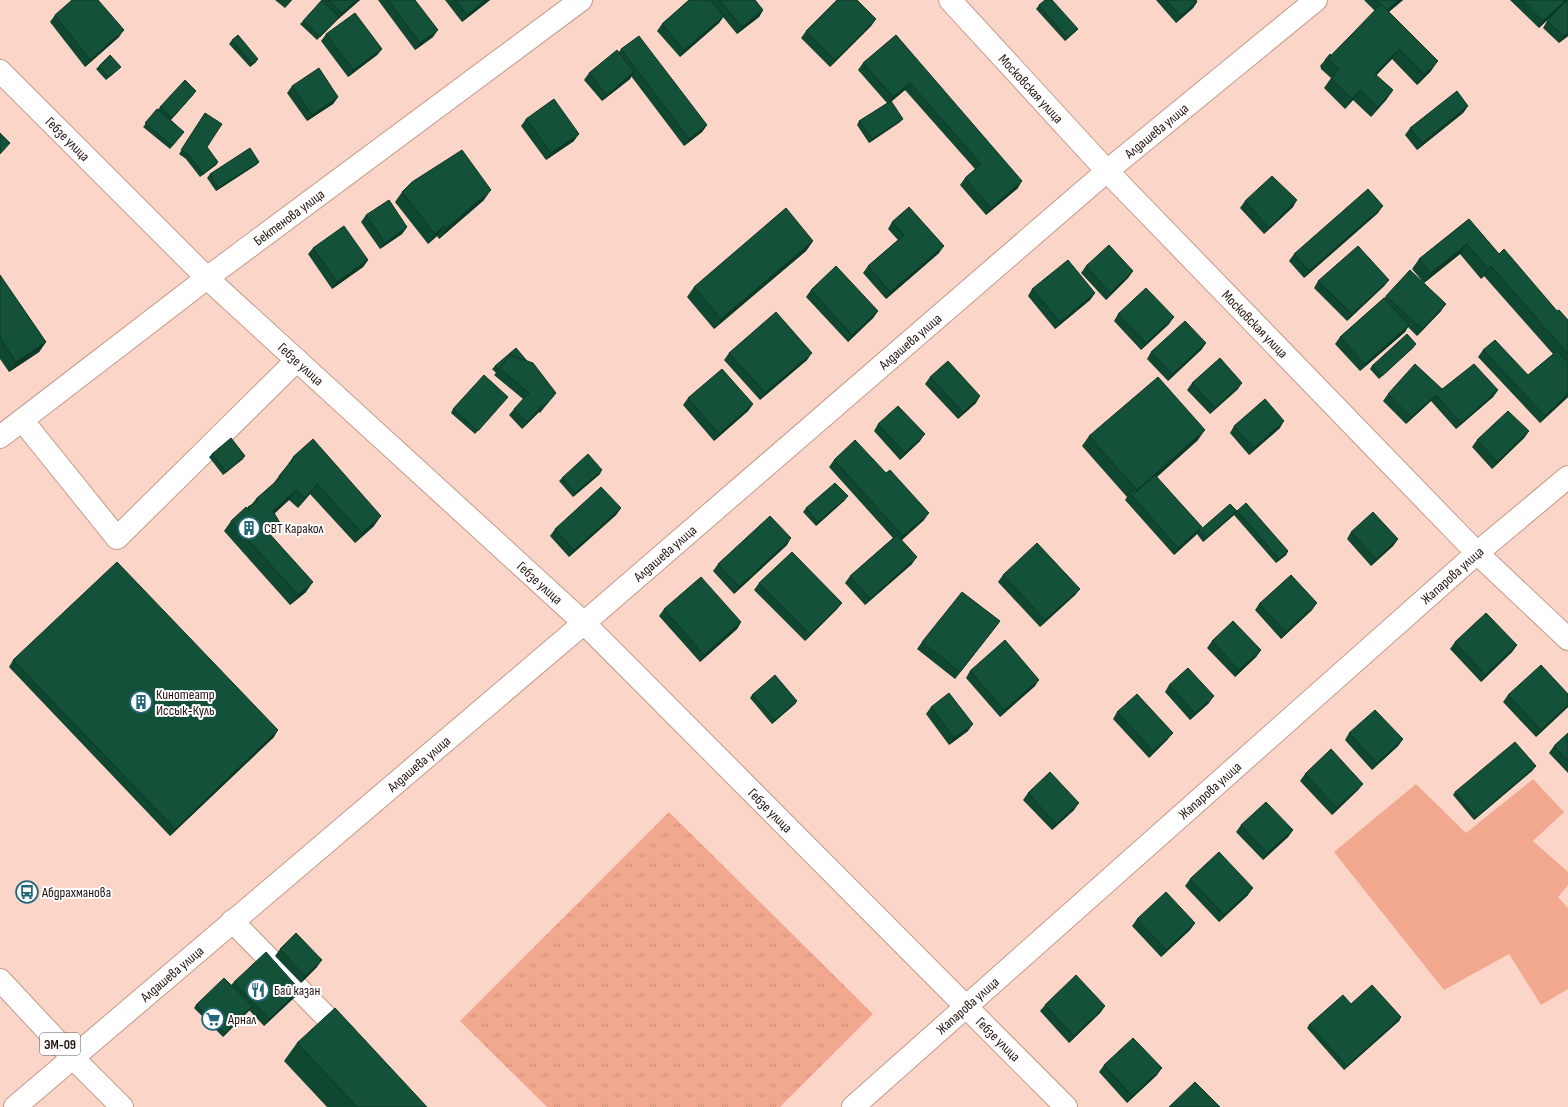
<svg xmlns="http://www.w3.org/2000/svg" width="1568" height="1107" font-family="'Sofia Sans Condensed',sans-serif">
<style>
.grass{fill:url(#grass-tufts)}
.garden{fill:#f1a88e}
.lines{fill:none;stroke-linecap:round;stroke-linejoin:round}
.minor-casing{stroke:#c59989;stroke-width:24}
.major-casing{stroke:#c59989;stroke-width:24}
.highway-casing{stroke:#c59989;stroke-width:24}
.minor{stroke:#fff;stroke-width:22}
.major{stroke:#fff;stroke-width:22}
.highway{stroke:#fff;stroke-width:22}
.wall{fill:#104730}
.shaded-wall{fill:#0d3927}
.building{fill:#135238;stroke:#0d3927}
.labels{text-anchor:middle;stroke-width:4;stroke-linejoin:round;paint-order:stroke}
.shield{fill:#fff;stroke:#655a56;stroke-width:1}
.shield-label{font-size:13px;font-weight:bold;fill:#23130e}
.street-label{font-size:14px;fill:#23130e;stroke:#fff}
.poi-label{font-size:14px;fill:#23130e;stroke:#fff;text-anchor:start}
</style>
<defs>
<pattern id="grass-tufts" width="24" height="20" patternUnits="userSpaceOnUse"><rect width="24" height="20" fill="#f1a88e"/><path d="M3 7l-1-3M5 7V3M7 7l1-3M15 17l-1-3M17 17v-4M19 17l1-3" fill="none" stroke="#ce9079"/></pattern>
</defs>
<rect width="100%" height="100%" fill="#fbd6c8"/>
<path class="grass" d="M669,812l204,202 -93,93h-233l-87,-86z"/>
<path class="garden" d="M1533,779l31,33 -31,29 35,31v13l-10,12 10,11v81l-27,16 -32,-51 -65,36 -110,-138 82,-68 50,49z"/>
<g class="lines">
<g class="minor-casing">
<g id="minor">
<path id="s1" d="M950,0l157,171 370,382 91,86"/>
<path d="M22,420l95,118 180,-178"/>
<path id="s2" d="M0,437l207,-159 374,-278"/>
<path d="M232,921l114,116"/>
<path id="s3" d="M15,1107l569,-484 523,-452 209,-171"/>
<path id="s4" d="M853,1107l624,-554 91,-76"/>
</g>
</g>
<g class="major-casing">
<g id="major">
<path id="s5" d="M0,71l207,207 377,345 482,484"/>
</g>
</g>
<g class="highway-casing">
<path id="highway" d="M0,980l72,77 50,50"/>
</g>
<use href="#minor" class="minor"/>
<use href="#major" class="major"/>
<use href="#highway" class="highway"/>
</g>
<path class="wall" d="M275,0h17l-7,8z
M323,0h37l-23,20 -20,20 -17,-16 3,-3z
M378,0h37l18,37 -18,13z
M445,0h45l-28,22z
M689,0h66l8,10 -4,7 -22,17 -14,-17 -4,6 -39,34 -23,-26 5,-7z
M1156,0h40l1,2 -4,6 -17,15z
M1364,0h39l-14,12 42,59 -14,14 -25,-26 -16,16 17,15 -7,10 -15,17 -18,-17 -8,9 -21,-21 7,-10 -10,-9v-1l-1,-2 5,-6 6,-5 44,-44z
M1510,0h58v36l-9,7 -16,-15 4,-7 13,-13 -21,20z
M1039,5l39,24 -3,3 -10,9 -29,-32z
M55,15l64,22 -34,30 -35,-45z
M876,19l-5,7 -41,41 -29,-29 5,-7z
M326,34l56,15 -5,6 -29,22 -27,-36z
M896,35l122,153 -32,27 -26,-30 5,-7 10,-9 -70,-79 -14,12 9,20 -31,21 -12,-18 2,-4 28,-18 -29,-33 5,-7z
M232,40l24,22 -6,5 -21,-23z
M621,49l86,76 -5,7 -18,14 -53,-70 -1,3 -28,22 -18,-21 5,-7 30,-21z
M99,66l19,4 -12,10 -10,-11z
M292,86l46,11 -5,7 -26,17 -20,-28z
M194,94l-23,26 13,12 -14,17 -27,-22 17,-20z
M1468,106l-5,7 -46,37 -12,-15 5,-7z
M205,113l2,34 11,15 -2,3 -16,12 -14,-18 -7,-5z
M526,119l48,22 -28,19 -25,-34z
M259,162l-3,3 -40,26 -9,-13 3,-4z
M402,192l82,8 -45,39 -2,-3 -9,8 -33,-42z
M1245,201l48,6 -29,27 -24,-26z
M1378,213l-74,65 -15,-17 5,-7z
M366,215l41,12 -5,7 -22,15 -19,-27z
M1469,219l30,35 58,57 11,9v77l-28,26 -62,-66 5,-7 45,25 25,-21 -69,-78 -3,3 -21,-25 -36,29 17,28 -24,25 -9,-9 -3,5 -45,39 -25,-27 5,-7 43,-38 3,-3 38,-13 -12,-14 7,-10z
M892,222l47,31 -53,46 -23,-26 5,-7 30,-26 -10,-11z
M813,241l-7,10 -92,78 -27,-32 7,-10z
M313,248l55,12 -5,7 -31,22 -24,-35z
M1086,266l47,5 -5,7 -22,22 -25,-27z
M0,275l46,67 -7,10 -30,20 -9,-13z
M1389,280l-5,6 -37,35 -33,-33 4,-7z
M1032,289l63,4 -5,7 -35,29 -27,-33z
M811,290l67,21 -5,7 -25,24 -42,-45z
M1118,314l51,10 -28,26 -27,-29z
M1206,343l-5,7 -33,31 -21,-22 4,-7z
M1414,347l-35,32 -9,-10 2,-3z
M729,353l78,7 -47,40 -36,-40z
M527,361l29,32 -16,20 -1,-1 -17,17 -13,-14 5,-6 9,-10 -29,-24 2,-2 -4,-4 3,-3z
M930,377l46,26 -18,16 -33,-35z
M1192,383l46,6 -28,25 -23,-24z
M1442,389l56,1 -5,7 -37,32 -25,-28 -25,23 -23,-23 5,-7z
M508,397l-33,37 -24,-21 2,-4z
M688,398l65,6 -5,7 -34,30 -31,-36z
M878,424l42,17 -20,19 -26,-29z
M1234,426l46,2 -31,27 -19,-22z
M1529,431l-5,7 -32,31 -20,-22 5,-7z
M1089,436l109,4 -41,37 42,54 38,-20 51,40 -2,4 -10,8 -42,-48 -31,27 -6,-8 -23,21 -49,-55 2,-3 -45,-51z
M212,454l31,5 -20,16 -14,-18z
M293,457l81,69 -19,17 -45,-49 -12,14 -9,-8 -14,13 -2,20 -3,2 36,57 -16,13 -66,-74 7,-10 17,-14 4,-3 4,-5 17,-15 6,-8 7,-9z
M834,460l90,60 -22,20 10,24 -47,41 -20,-22 5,-7 43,-38 -64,-71z
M600,474l-27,23 -14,-16 3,-3z
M845,500l-29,26 -13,-14 3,-4z
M621,508l-5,7 -47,42 -19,-21 5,-7z
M1351,532l47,7 -5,7 -22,20 -24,-27z
M787,545l-53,49 -21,-23 5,-7z
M1003,575l77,14 -5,6 -35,32 -42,-45z
M759,583l83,20 -5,6 -32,32 -51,-51z
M1259,604l53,6 -31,29 -26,-29z
M664,609l77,13 -4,7 -37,33 -41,-46z
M1000,621l-45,58 -38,-30 5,-7z
M1212,641l49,9 -5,7 -21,20 -28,-29z
M1455,642l62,3 -5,7 -31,30 -31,-33z
M13,660l261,77 -104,99 -161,-169z
M970,671l65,15 -35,31 -34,-39z
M1169,685l40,18 -19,17 -25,-28z
M1568,694v13l-32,30 -33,-35 5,-7z
M752,695l45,6 -2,3 -23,20 -22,-26z
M931,707l37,24 -19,14 -23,-31z
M1117,712l51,27 -19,19 -36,-39z
M1349,733l54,6 -5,7 -26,24 -27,-30z
M1568,733v40l-19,-20 5,-7z
M1533,770l-59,50 -21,-25 2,-3z
M1305,774l58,10 -5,6 -26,25 -32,-34z
M1028,793l46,17 -22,20 -29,-30z
M1241,825l52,5 -5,7 -25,23 -27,-28z
M1190,879l58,16 -29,27 -34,-36z
M1137,919l58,4 -5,7 -29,27 -29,-31z
M280,949l37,18 -16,16 -26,-27z
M234,982l62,14 -32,30 -15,-16 -26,27 -29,-29 2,-3 35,-20z
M1351,1004l50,13 -2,4 -55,49 -37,-42 2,-3z
M1045,1005l60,1 -5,7 -31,30 -29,-32z
M297,1043l130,64h-100l-43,-46z
M1104,1065l53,10 -30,28 -28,-31z"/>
<path class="shaded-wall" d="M291,0h1l-7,8z
M357,0h3l-23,20 -20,20 3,-3 19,-20 3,-4z
M486,0h4l-28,22 5,-7z
M1399,0h4l-22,18 5,-7z
M1566,0h2l-29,28 4,-7z
M1197,2l-4,6 -17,15 5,-7z
M763,10l-4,7 -22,17 5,-7z
M724,16l-5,7 -39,34 4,-7z
M876,19l-5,7 -41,41 5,-7z
M1078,29l-3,3 -10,9 2,-3z
M124,30l-5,7 -34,30 5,-7z
M438,30l-5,7 -18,13 5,-7z
M1568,33v3l-9,7 5,-7z
M382,49l-5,6 -29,22 5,-7z
M1399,49l-7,10 -24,25 7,-10z
M258,59l-2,3 -6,5 2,-3z
M1438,61l-7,10 -14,14 7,-11z
M634,72l-4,7 -28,22 5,-6z
M910,83l-5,7 -17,14 5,-7z
M1360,90l-7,10 -8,9 7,-10z
M1393,90l-7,10 -15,17 7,-10z
M338,97l-5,7 -26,17 5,-6z
M1468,106l-5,7 -46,37 5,-7z
M903,119l-3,3 -31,21 3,-4z
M707,125l-5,7 -18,14 5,-7z
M579,134l-5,7 -28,19 5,-7z
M218,162l-2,3 -16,12 3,-3z
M259,162l-3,3 -40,26 2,-3z
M1022,181l-4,7 -32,27 5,-7z
M491,190l-7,10 -45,39 7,-10z
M1297,200l-4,7 -29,27 5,-6z
M1383,206l-5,7 -74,65 5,-7z
M444,226l-7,10 -9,8 7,-10z
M407,227l-5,7 -22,15 5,-6z
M813,241l-7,10 -92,78 7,-10z
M1467,244l-7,10 -36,29 7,-10z
M944,246l-5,7 -53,46 4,-7z
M368,260l-5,7 -31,22 5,-7z
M1491,266l-7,10 -3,3 7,-10z
M1133,271l-5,7 -22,22 4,-7z
M1389,280l-5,6 -37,35 5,-7z
M1095,293l-5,7 -35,29 5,-7z
M1446,304l-5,7 -24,25 5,-7z
M878,311l-5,7 -25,24 4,-7z
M1174,317l-5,7 -28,26 5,-7z
M1409,325l-4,7 -45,39 5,-7z
M46,342l-7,10 -30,20 7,-10z
M1206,343l-5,7 -33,31 4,-7z
M1416,344l-2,3 -35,32 3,-3z
M812,353l-5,7 -47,40 5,-7z
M1242,383l-4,6 -28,25 5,-6z
M1498,390l-5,7 -37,32 5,-6z
M1568,394v3l-28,26 5,-7z
M1436,395l-5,6 -25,23 5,-7z
M980,396l-4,7 -18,16 5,-7z
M753,404l-5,7 -34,30 5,-7z
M543,405l-4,7 -17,17 5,-7z
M1284,421l-4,7 -31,27 5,-7z
M1205,430l-7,10 -64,57 -1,-1 4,-6z
M1529,431l-5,7 -32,31 5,-7z
M925,434l-5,7 -20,19 5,-7z
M245,456l-2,3 -20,16 3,-3z
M602,470l-2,4 -27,23 2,-4z
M317,484l-7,10 -12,14 7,-10z
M296,490l-7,10 -23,21 7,-10z
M848,496l-3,4 -29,26 2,-4z
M621,508l-5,7 -47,42 5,-7z
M1237,511l-3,4 -31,27 3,-4z
M929,513l-5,7 -26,23 5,-7z
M381,516l-7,10 -19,17 7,-10z
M280,523l-7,10 -13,8 7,-10z
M1202,527l-5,7 -23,21 4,-7z
M791,538l-4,7 -53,49 5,-7z
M1398,539l-5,7 -22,20 5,-7z
M1288,551l-2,4 -10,8 3,-4z
M917,557l-5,7 -47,41 5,-6z
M313,582l-7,10 -16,13 8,-10z
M1080,589l-5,6 -35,32 5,-7z
M842,603l-5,6 -32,32 5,-7z
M1317,603l-5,7 -31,29 5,-7z
M1000,621l-5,7 -40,51 5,-7z
M741,622l-4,7 -37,33 4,-7z
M1517,645l-5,7 -31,30 4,-7z
M1261,650l-5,7 -21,20 4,-7z
M1039,680l-4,6 -35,31 4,-7z
M1214,696l-5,7 -19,17 5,-7z
M797,701l-2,3 -23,20 3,-4z
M1568,705v2l-32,30 5,-7z
M973,724l-5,7 -19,14 5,-7z
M278,730l-4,7 -104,99 5,-7z
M1173,733l-5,6 -19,19 4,-7z
M1403,739l-5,7 -26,24 5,-7z
M1536,766l-3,4 -59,50 2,-3z
M1363,784l-5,6 -26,25 5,-7z
M1079,803l-5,7 -22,20 4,-6z
M1293,830l-5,7 -25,23 4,-7z
M1253,888l-5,7 -29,27 5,-7z
M1195,923l-5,7 -29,27 5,-7z
M322,960l-5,7 -16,16 4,-7z
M300,990l-4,6 -32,30 5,-7z
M252,1006l-2,4 -27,27 2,-4z
M1105,1006l-5,7 -31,30 5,-7z
M1401,1017l-2,4 -55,49 3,-4z
M1162,1068l-5,7 -30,28 5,-7z"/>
<path class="building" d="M72,0h26l26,30 -34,30 -35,-45z
M322,0l17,17 -19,20 -17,-16z
M328,0h29l-15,13z
M388,0h27l23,30 -18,13z
M455,0h31l-19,15z
M689,0h21l14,16 -40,34 -22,-26z
M719,0h36l8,10 -21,17z
M837,0h20l19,19 -41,41 -29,-29z
M1045,0h7l26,29 -11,9 -28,-33z
M1166,0h30l1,2 -16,14z
M1375,0h24l-12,10 -6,-6v1z
M1522,0h44l-23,21z
M1567,0h1v33l-4,3 -17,-15z
M1381,4l57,57 -14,13 -25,-25 -24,25 18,16 -15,17 -18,-17 -8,9 -21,-21 8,-9 -11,-10z
M355,13l27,36 -29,21 -27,-36z
M238,35l20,24 -6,5 -20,-24z
M896,35l126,146 -31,27 -26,-30 16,-14 -71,-81 -17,14 -30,-34z
M639,36l68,89 -18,14 -68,-90z
M617,50l17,22 -27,23 -18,-22z
M1330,54l1,1 -5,6 -1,-1z
M110,55l11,12 -12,10 -10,-11z
M319,68l19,29 -26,18 -20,-29z
M185,80l11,11 -24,27 -12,-11z
M1457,91l11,15 -46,37 -12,-15z
M554,99l25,35 -28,19 -25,-34z
M891,101l12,18 -31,20 -13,-18z
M157,109l27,23 -12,14 -27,-23z
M205,113l17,11 -15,23 11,15 -15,12 -14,-19 -8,-5z
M0,133l10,10 -10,11z
M250,148l9,14 -41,26 -8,-14z
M462,150l29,40 -45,39 -2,-3 -9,8 -33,-42 10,-10z
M1272,176l25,24 -28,28 -24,-27z
M1368,189l15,17 -74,65 -15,-17z
M389,200l18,27 -22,16 -19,-28z
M909,207l35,39 -54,46 -22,-26 36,-31 -12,-13z
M786,208l27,33 -92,78 -27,-32z
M1469,219l30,35 5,-5 53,62 2,-1 9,10v34l-77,-88 -3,3 -21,-25 -36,29 -12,-14z
M344,226l24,34 -31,22 -24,-34z
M1109,245l24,26 -23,22 -24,-27z
M1358,246l31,34 -37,34 -34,-33z
M1068,260l27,33 -35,29 -28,-33z
M836,266l42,45 -26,24 -41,-45z
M1410,270l36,34 -24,25 -36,-33z
M0,275l46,67 -30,20 -16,-24z
M1146,288l28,29 -28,26 -28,-29z
M1384,298l25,27 -44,39 -25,-27z
M776,312l36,41 -47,40 -36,-40z
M1185,321l21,22 -34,31 -21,-22z
M1407,334l9,10 -34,32 -10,-10z
M1495,340l33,35 29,-24 11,11v32l-23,22 -62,-66z
M516,348l11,13 -17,-6 -12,15 -3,-4z
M510,355l23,8 23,30 -11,13 -2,-1 -16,17 -13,-13 15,-16 -30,-25z
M1220,358l22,25 -27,25 -23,-25z
M948,361l32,35 -17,16 -33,-35z
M1415,364l27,25 -1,1 33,-26 24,26 -37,33 -25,-28 -25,22 -23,-23z
M722,369l31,35 -34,30 -31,-36z
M484,375l24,22 -30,34 -25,-22z
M1158,377l47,53 -68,60 -48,-54z
M1265,399l19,22 -30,27 -20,-22z
M898,406l27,28 -20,19 -27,-29z
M1508,411l21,20 -32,31 -20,-22z
M231,438l14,18 -19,16 -14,-18z
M313,439l68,77 -19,17 -45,-49 -12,14 -9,-8 -23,21 7,12 -13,8 46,51 -15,13 -67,-74 15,-14 4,4 -2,-4 10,-6 -2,-2 25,-22 -2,-1 15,-18 -1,-1z
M855,440l31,33 4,-3 39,43 -26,23 -69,-76z
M588,454l14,16 -27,23 -13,-15z
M1155,475l47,52 -24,21 -48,-55 2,-2 3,2z
M835,483l13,13 -30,26 -12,-14z
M601,487l20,21 -47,42 -19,-21z
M1246,503l42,48 -9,8 -42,-48 -31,27 -7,-7 31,-27 7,7z
M1373,512l25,27 -22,20 -25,-27z
M770,516l21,22 -52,49 -21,-23z
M897,535l20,22 -47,42 -20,-23z
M1037,543l43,46 -35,31 -42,-45z
M792,552l50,51 -32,31 -51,-51z
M117,562l161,168 -103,99 -162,-169z
M1291,575l26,28 -31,29 -27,-28z
M701,577l40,45 -37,33 -40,-46z
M962,592l38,29 -40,51 -38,-30z
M1486,613l31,32 -32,30 -30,-33z
M1233,621l28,29 -22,20 -27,-29z
M1005,640l34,40 -35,30 -34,-39z
M1541,665l27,29v11l-27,25 -33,-35z
M1188,668l26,28 -19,17 -26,-28z
M775,675l22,26 -22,19 -23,-25z
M949,693l24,31 -19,14 -23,-31z
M1137,694l36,39 -20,18 -36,-39z
M1375,710l28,29 -26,24 -28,-30z
M1568,733v28l-14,-15z
M1515,742l21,24 -60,51 -21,-25z
M1331,749l32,35 -26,24 -32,-34z
M1050,772l29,31 -23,21 -28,-31z
M1266,802l27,28 -26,23 -26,-28z
M1219,852l34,36 -29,27 -34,-36z
M1166,892l29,31 -29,27 -29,-31z
M296,933l26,27 -17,16 -25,-27z
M266,952l34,38 -31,29 -35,-37z
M1076,975l29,31 -31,30 -29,-31z
M224,978l28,28 -27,27 -29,-28z
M1372,985l29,32 -54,49 -38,-41 34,-30 8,9z
M335,1008l92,99h-70l-60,-64z
M1133,1038l29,30 -30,28 -28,-31z
M1195,1082l25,25h-51z"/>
<defs>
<g id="building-ring" transform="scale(1.15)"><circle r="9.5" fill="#fff" stroke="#236579" stroke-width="1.5"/><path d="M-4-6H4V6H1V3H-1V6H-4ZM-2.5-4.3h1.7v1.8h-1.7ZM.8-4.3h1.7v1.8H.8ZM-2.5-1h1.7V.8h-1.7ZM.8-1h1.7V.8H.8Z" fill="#236579"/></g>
<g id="bus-ring" transform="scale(1.15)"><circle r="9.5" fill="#fff" stroke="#236579" stroke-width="1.5"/><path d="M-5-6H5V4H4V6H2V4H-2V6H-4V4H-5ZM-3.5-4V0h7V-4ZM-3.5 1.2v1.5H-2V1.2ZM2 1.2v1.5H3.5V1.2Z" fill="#236579"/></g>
<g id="restaurant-ring" transform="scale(1.15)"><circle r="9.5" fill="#fff" stroke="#236579" stroke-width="1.5"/><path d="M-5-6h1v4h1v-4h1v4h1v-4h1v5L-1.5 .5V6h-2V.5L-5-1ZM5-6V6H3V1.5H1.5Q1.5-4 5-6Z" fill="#236579"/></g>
<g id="supermarket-ring" transform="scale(1.15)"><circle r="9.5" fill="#fff" stroke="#236579" stroke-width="1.5"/><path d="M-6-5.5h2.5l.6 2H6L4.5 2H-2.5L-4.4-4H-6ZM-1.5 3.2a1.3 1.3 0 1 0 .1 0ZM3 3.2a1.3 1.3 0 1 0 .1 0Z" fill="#236579"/></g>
</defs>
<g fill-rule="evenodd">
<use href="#building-ring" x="249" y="528"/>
<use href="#building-ring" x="141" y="702"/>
<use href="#bus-ring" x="27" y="892"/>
<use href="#restaurant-ring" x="258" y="990"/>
<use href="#supermarket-ring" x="213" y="1019"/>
</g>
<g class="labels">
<rect class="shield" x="40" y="1033" width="40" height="22" rx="3"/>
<g class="shield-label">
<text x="60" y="1049">ЭМ-09</text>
</g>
<g class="street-label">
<text dy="5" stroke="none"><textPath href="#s1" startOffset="120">Московская улица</textPath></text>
<text dy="5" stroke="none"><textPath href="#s3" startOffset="1502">Алдашева улица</textPath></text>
<text dy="5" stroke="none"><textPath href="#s5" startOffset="96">Гебзе улица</textPath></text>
<text dy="5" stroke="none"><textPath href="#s2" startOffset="363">Бектенова улица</textPath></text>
<text dy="5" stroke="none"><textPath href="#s1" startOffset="445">Московская улица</textPath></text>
<text dy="5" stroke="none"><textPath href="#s3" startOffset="1178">Алдашева улица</textPath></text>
<text dy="5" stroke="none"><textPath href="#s5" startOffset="420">Гебзе улица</textPath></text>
<text dy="5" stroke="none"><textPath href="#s3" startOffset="854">Алдашева улица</textPath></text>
<text dy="5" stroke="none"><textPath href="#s4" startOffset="801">Жапарова улица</textPath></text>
<text dy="5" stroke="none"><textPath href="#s5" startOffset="744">Гебзе улица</textPath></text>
<text dy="5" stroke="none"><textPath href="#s3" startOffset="530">Алдашева улица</textPath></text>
<text dy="5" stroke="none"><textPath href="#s4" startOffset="477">Жапарова улица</textPath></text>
<text dy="5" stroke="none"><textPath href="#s5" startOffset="1068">Гебзе улица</textPath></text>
<text dy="5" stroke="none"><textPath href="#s3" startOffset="206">Алдашева улица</textPath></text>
<text dy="5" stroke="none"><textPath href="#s4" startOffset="153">Жапарова улица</textPath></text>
<text dy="5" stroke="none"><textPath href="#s5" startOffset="1391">Гебзе улица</textPath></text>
</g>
<g class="poi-label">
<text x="264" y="533">СВТ Каракол</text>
<text x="156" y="699">Кинотеатр<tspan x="156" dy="16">Иссык-Куль</tspan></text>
<text x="42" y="897">Абдрахманова</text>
<text x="274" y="995">Бай казан</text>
<text x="228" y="1024">Арнал</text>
</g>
</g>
</svg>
